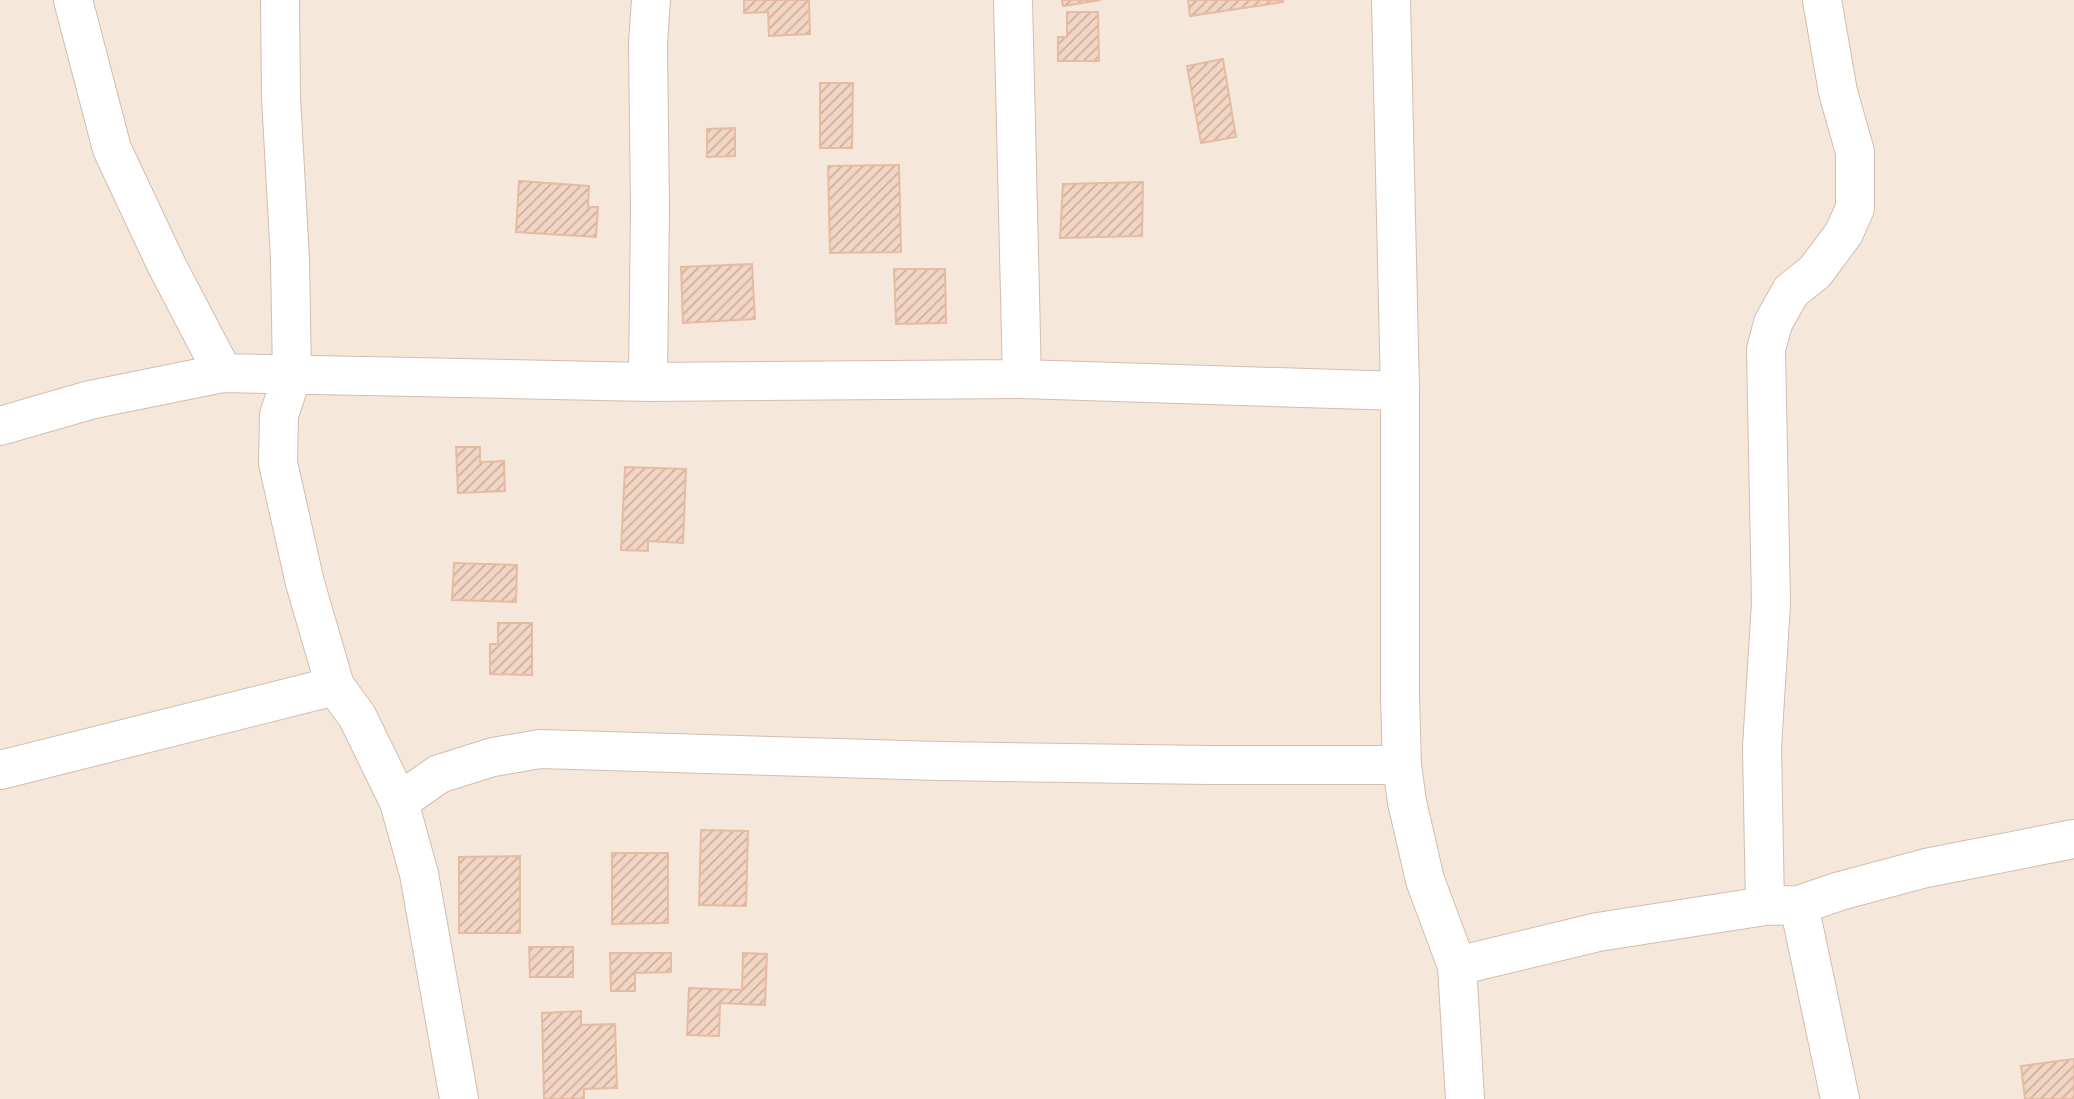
<svg xmlns="http://www.w3.org/2000/svg" width="2074" height="1099" font-family="Roboto,sans-serif">
<style>
.residential{fill:#f5e8da}
.building{fill:url(#building-hatch);stroke:#e6bba3;stroke-width:2}
.lines{fill:none;stroke-linecap:round;stroke-linejoin:round}
.minor-casing{stroke:#d1beb0;stroke-width:40}
.minor{stroke:#fff;stroke-width:38}
</style>
<defs>
<pattern id="building-hatch" width="6" height="6" patternUnits="userSpaceOnUse" patternTransform="scale(1.75)"><rect width="6" height="6" fill="#f3d5c3"/><path d="M-1 1l2-2M0 6l6-6M5 7l2-2" fill="none" stroke="#cab0a1"/></pattern>
</defs>
<rect width="100%" height="100%" fill="#fdf6ec"/>
<path class="residential" d="M0,0h2074v1099h-2074z"/>
<path class="building" d="M744,0h65l1,34 -41,2 -1,-24 -24,1z
M1062,0h39l-38,6z
M1188,0h95v2l-93,14z
M1067,12h31l1,49h-41v-24h9z
M1223,59l13,78 -35,6 -14,-77z
M820,83h33l-1,65h-32z
M735,128v28l-28,1v-28z
M899,165l2,87 -71,1 -2,-87z
M519,181l70,5 -1,21h10l-2,30 -80,-5z
M1143,182l-1,54 -82,2 3,-54z
M752,264l3,55 -72,4 -2,-56z
M894,269h51l1,54 -50,1z
M456,447h24v15l24,-1 1,30 -47,2z
M625,467l61,2 -3,74 -35,-2v10l-27,-1z
M454,563l63,2 -1,37 -64,-2z
M498,623h34v52l-42,-1v-30h8z
M701,830l47,1 -2,75 -47,-1z
M612,853h56v70l-56,1z
M520,856v77h-61v-76z
M529,947h44v30h-43z
M610,953h61v19l-36,1v18h-24z
M743,953l24,1 -2,51 -45,-2 -1,33 -32,-1 2,-47 53,2z
M581,1011v14l34,-1 2,64 -33,1v10h-40l-2,-86z
M2074,1059v40h-49l-4,-33z"/>
<g class="lines">
<g class="minor-casing">
<path id="minor" d="M73,0l39,149 54,115 57,109
M280,0l1,97 9,162 2,117 -13,39 -1,48 27,120 30,103 22,30 42,86 20,72 40,225
M1013,0l9,379
M1391,0l9,391v306l2,68 5,37 18,78 32,86 8,133
M648,382l2,-173 -2,-166 3,-43
M0,426l90,-26 133,-27 425,9 374,-3 378,12
M0,770l335,-84
M399,802l40,-28 54,-17 47,-8 399,12 270,4h193
M1799,905l41,194
M1765,906l-3,-159 9,-144 -5,-253 7,-27 18,-32 24,-19 29,-39 11,-25v-56l-17,-60 -16,-92
M1457,966l141,-34 167,-26 34,-1 41,-14 86,-23 148,-29"/>
</g>
<use href="#minor" class="minor"/>
</g>
</svg>
